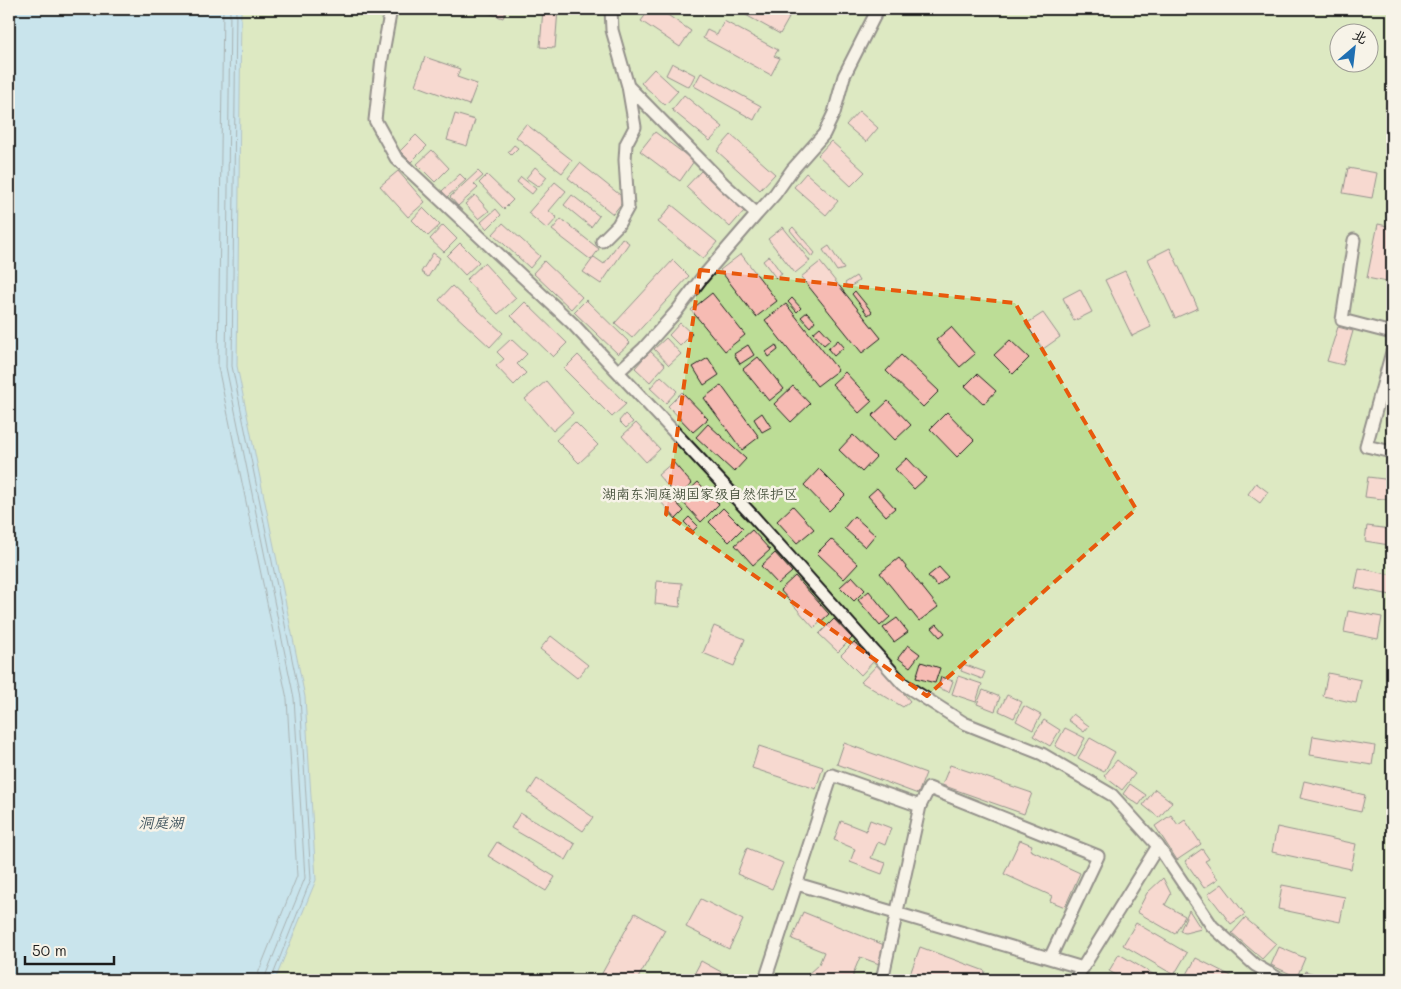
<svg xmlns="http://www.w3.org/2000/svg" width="1401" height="989" font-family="Mali,'LXGW WenKai TC',sans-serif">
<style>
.green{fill:#bcdd96;stroke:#6c7c59;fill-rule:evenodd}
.water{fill:#90d3f2;stroke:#628a9c}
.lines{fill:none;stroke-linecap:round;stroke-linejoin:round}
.shore{stroke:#4a6572;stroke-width:1}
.building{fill:#f6bbb3;stroke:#1c1c1c}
.street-casing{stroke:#1c1c1c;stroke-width:15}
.street{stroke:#f7f3e8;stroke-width:11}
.marked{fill:none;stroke:#e8590c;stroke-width:4;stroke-dasharray:10 6;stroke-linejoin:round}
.labels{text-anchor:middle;stroke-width:5;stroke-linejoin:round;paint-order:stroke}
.park-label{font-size:14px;fill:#4c5641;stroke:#f7f3e8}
.water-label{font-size:15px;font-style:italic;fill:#3f535c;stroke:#f7f3e8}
</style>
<rect width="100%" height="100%" fill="#f7f3e8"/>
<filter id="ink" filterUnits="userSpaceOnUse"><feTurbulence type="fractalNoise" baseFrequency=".02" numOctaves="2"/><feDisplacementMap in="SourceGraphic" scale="10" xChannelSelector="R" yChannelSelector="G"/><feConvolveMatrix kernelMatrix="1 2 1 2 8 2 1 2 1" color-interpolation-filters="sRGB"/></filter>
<g filter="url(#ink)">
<path class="green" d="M9,9h1383v971h-1383zM1338,32h30v30h-30z"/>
<path class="water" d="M9,9h232l-4,357 68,331 11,183 -41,100h-266z"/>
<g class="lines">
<path class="shore" d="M223,9l-5,358 69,332 10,177 -38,95 -2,9
M230,9l-4,358 68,331 11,180 -39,96 -1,6
M236,9l-4,357 68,332 11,181 -40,101"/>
</g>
<path class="building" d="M476,9h31l-4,9z
M543,9h15l-3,39 -15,-1z
M650,9h9l32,22 -11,16 -39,-26z
M735,9h38l16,9 -9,16z
M724,21l54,29 -4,6 6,2 -9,17 -68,-37 4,-8 10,5z
M425,57l35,12 -3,8 20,7 -8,21 -54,-20z
M672,63l23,12 -6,12 -23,-12z
M654,69l24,22 -13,14 -24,-22z
M701,73l60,33 -7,14 -60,-34z
M684,95l39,32 -13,14 -38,-31z
M859,111l19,17 -12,14 -20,-17z
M455,114l20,6 -8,26 -20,-6z
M526,124l46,36 -10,13 -46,-36z
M655,132l39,29 -14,20 -40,-30z
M416,135l11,11 -16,16 -11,-11z
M731,135l44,39 -15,16 -43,-39z
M831,141l34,31 -14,14 -33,-31z
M514,145l4,3 -7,7 -3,-3z
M432,150l17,18 -14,14 -18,-18z
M580,163l45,36 -12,15 -45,-36z
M535,167l12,10 -8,10 -13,-9z
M1348,168l29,5 -5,25 -29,-5z
M398,171l27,31 -17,15 -28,-31z
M478,171l5,5 -9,8 4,4 -20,18 -8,-9z
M701,171l43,40 -14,16 -44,-40z
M806,173l32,28 -12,14 -32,-28z
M460,174l6,6 -19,17 -5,-6z
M487,175l26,25 -9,9 -25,-26z
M521,177l15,12 -4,5 -15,-12z
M555,182l11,9 -17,20 8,7 -10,11 -19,-16z
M475,195l14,16 -10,8 -14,-15z
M572,195l27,21 -8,11 -27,-22z
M672,205l45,37 -14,17 -45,-37z
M423,208l17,17 -12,11 -16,-16z
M496,209l5,6 -14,14 -6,-7z
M561,219l38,30 -8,11 -39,-30z
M503,223l37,33 -10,12 -37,-34z
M1378,224l14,3v56l-25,-5z
M443,225l14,14 -13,13 -14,-13z
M783,227l27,34 -15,12 -27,-34z
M793,227l22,26 -3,4 -22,-27z
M622,238l7,5 -28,41 -18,-12 11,-15 10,7z
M460,243l19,19 -14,13 -18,-19z
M829,246l15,23 -7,2 -14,-21z
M1170,248l28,60 -23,10 -27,-59z
M433,253l7,5 -12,19 -7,-5z
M741,254l36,47 -21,16 -36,-47z
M769,256l13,18 -6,4 -13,-17z
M673,260l16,16 -57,62 -17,-15z
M544,261l38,36 -11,12 -38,-36z
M820,262l61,76 -19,15 -61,-76z
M484,263l32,35 -18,16 -32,-34z
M1125,271l26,56 -19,9 -27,-56z
M856,276l3,5 -11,7 -3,-5z
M452,286l51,47 -13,14 -51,-47z
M1080,289l12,23 -18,9 -11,-23z
M855,291l17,21 -4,3 -16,-21z
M712,293l33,42 -20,16 -34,-41z
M792,298l9,10 -4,4 -9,-10z
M586,300l44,43 -12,11 -44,-42z
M525,302l42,41 -14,14 -42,-41z
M786,304l52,66 -21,16 -52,-66z
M807,312l8,9 -5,6 -9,-10z
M1043,313l17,24 -17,12 -17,-25z
M680,323l12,11 -12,12 -11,-11z
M820,327l11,12 -7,6 -11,-12z
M951,327l24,27 -15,13 -24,-27z
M1338,327l15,4 -10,34 -16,-4z
M666,338l15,16 -12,11 -15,-16z
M511,339l16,15 -10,10 9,9 -12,12 -18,-19 8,-7 -7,-7z
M838,340l6,7 -10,9 -6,-7z
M1010,340l19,18 -16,16 -19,-19z
M748,345l6,10 -14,9 -6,-10z
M776,345l2,5 -9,7 -3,-5z
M650,351l15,14 -15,17 -15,-14z
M578,355l48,49 -14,13 -48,-48z
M901,355l38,36 -16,16 -37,-36z
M758,357l26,32 -15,12 -26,-32z
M708,358l11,17 -15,10 -11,-18z
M845,372l27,29 -13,12 -27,-29z
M977,374l19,17 -12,13 -19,-18z
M661,376l16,15 -11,12 -16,-15z
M546,381l27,32 -20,18 -28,-32z
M721,385l38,52 -17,13 -38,-52z
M793,386l17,18 -19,18 -17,-18z
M682,392l26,27 -15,13 -25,-26z
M888,401l23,24 -16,15 -23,-24z
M947,412l27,28 -17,17 -27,-28z
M762,413l9,14 -9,5 -8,-13z
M625,414l8,8 -7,6 -7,-7z
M575,422l23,23 -19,18 -23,-23z
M636,423l24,26 -14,13 -24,-26z
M708,424l38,35 -12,13 -38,-35z
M853,435l23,22 -14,15 -23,-22z
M907,458l19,20 -12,11 -19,-20z
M673,462l19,22 -15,13 -19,-22z
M819,469l26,26 -16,16 -25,-26z
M1368,477l24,3v20l-27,-3z
M698,482l21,22 -18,18 -21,-23z
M1256,483l12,9 -8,11 -12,-9z
M877,488l18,20 -9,8 -18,-20z
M669,495l15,16 -8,8 -15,-17z
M793,506l21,23 -17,14 -20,-22z
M723,508l20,20 -14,14 -20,-20z
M854,516l21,19 -10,12 -21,-19z
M689,517l9,9 -5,5 -9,-9z
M1367,526l24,3 -2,16 -24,-4z
M752,530l18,20 -17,15 -18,-20z
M831,539l27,25 -14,15 -27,-26z
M775,553l17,19 -14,12 -17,-18z
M899,558l39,49 -19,14 -39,-48z
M939,567l9,10 -11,9 -9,-10z
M1359,568l33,7 -1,20 -36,-7z
M795,576l34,38 -15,14 -34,-38z
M852,576l13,14 -11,11 -14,-14z
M657,581l25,2 -2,24 -25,-3z
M869,591l21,26 -10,9 -22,-26z
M1348,611l34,6 -4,22 -34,-7z
M897,618l11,14 -14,10 -11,-14z
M834,619l18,19 -14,14 -19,-18z
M937,624l8,9 -5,4 -8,-9z
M714,626l31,13 -11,27 -31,-13z
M551,636l37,29 -11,13 -37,-29z
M854,642l20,19 -13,14 -20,-20z
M908,645l12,9 -10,13 -12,-9z
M921,662l19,6 -5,15 -19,-5z
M879,663l31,38 -7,6 -42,-25z
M963,664l22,8 -3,7 -21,-8z
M1328,673l33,7 -5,23 -33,-7z
M958,676l24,8 -6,18 -24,-8z
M941,677l12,4 -4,11 -11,-4z
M983,690l17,7 -5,14 -18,-7z
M1007,695l15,7 -8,16 -15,-7z
M1024,706l17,9 -8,15 -17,-9z
M1073,714l16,12 -5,6 -16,-12z
M1044,720l16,10 -10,16 -17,-10z
M1065,728l20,10 -10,19 -20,-11z
M1313,736l62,10 -3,19 -62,-10z
M1090,738l25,14 -11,20 -26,-14z
M844,743l82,30 -8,21 -81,-30z
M759,746l64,21 -7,22 -64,-21z
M1117,760l18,14 -13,16 -18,-14z
M950,765l82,28 -8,21 -82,-29z
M537,779l56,38 -10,14 -55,-38z
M1304,781l61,14 -4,17 -61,-14z
M1130,784l16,11 -7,10 -16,-11z
M1155,789l17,13 -13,16 -16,-13z
M520,813l55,31 -9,16 -55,-32z
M1171,815l7,10 7,-5 16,24 -24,16 -22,-34z
M870,820l21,8 -6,17 -7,-3 -7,16 15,5 -4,11 -32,-12 5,-13 -21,-9 7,-19 25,10z
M1277,827l79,17 -5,25 -79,-17z
M1020,840l12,5 -2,5 50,23 -15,34 -15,-6 2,-5 -48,-22z
M497,842l58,35 -9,14 -58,-35z
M747,848l36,15 -11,26 -35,-15z
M1202,849l7,10 -4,2 13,18 -14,9 -19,-27z
M1163,878l8,16 -6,11 20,11 -10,18 -38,-22 10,-19z
M1222,884l23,30 -14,10 -23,-30z
M1282,885l63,12 -5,25 -62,-13z
M701,899l42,21 -14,29 -43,-22z
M1189,910l12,19 -16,4 -5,-2z
M803,912l86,35 -7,18 -22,-8 -7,17v6h-42l-4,-5 12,-11 5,-12 -32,-13z
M635,913l30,17 -28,50h-32l-5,-3z
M1245,918l31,26 -14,15 -30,-26z
M1136,923l51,30 -13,22 -51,-30z
M920,947l65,24 -3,9h-65l-8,-3z
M1279,947l26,11 -8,19 -26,-12z
M1119,954l44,26h-38l-16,-9z
M1196,958l43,22h-50l-4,-2z
M701,961l35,19h-45z
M1305,971l29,9h-32z"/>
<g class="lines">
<g class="street-casing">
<path id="street" d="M391,9l-9,49 -7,62 21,38 176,165 179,191 152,170 61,39 78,31 70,41 46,51 -83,134
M611,9l1,21 16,56 96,98 33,30 -56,65 -25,33 -32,36 -26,24
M757,214l18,-20 17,-24 32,-36 10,-21 10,-37 34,-67
M1354,240l-12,80 50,13
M602,241l16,-16 10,-18 -3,-47 1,-16 9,-17 -7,-41
M1392,352l-26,94 26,6
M920,806l9,-18 169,68 -48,102
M1158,846l54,80 43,39 26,15
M797,884l286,84
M765,980l67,-205 88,31 -38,174"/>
</g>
<use href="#street" class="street"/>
</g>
</g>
<path d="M0 0H1401V989H0ZM700,270l315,33 121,206 -209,187 -261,-182z" fill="#f7f3e8" fill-opacity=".55" fill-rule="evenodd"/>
<path class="marked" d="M700,270l315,33 121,206 -209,187 -261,-182z"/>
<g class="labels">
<g class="park-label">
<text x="700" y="499">湖南东洞庭湖国家级自然保护区</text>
</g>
<g class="water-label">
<text x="161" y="828">洞庭湖</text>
</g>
</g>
<rect width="1401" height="989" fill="none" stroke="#f7f3e8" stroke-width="30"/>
<rect x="15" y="15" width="1371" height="959" fill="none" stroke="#1c1c1c" stroke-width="2" filter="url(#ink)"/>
<g transform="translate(1354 48) rotate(28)"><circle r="24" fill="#f7f3e8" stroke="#9f9d96"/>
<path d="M0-4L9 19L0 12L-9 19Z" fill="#1f6fb2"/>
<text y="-8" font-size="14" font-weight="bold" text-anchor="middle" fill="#1c1c1c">北</text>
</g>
<path d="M25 956v8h89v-8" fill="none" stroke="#1c1c1c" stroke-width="2.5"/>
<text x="32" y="956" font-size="15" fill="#1c1c1c" stroke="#f7f3e8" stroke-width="4" paint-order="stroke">50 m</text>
</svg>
